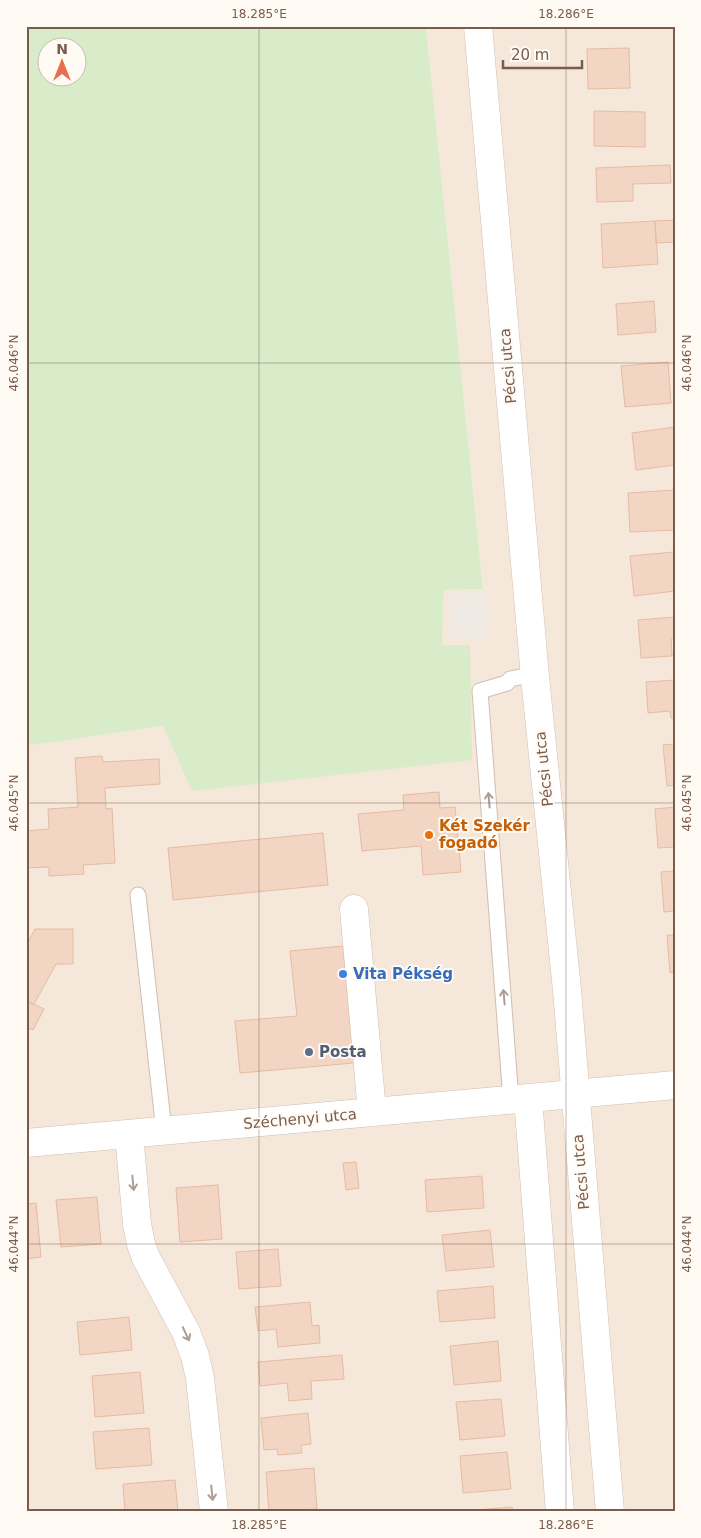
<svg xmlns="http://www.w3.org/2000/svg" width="701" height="1538" font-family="'DejaVu Sans',sans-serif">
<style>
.residential{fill:#f5e8da}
.industrial{fill:#efe9e4}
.green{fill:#d8ecc9;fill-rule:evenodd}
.building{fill:#f3d5c3;stroke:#e6bba3}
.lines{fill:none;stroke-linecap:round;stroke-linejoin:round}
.lane-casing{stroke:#d1beb0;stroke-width:17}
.street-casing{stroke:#d1beb0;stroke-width:29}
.secondary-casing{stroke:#d6c0b0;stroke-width:29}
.lane{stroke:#fff;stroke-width:15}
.street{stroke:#fff;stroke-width:28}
.secondary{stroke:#fff;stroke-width:28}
.oneway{stroke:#af9d94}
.ticks{fill:none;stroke:#7a5c4d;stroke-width:1;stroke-opacity:0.45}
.food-dot{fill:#e8710a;stroke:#fffaf3;stroke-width:2}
.shop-dot{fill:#3f7fe0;stroke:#fffaf3;stroke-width:2}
.service-dot{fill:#5c6f8a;stroke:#fffaf3;stroke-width:2}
.labels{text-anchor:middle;stroke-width:4;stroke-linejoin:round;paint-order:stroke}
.street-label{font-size:15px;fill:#7a5c4d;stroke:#fffaf3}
.food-label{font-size:15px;font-weight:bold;fill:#c56008;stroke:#fffaf3;text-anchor:start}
.shop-label{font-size:15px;font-weight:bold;fill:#366cbe;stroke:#fffaf3;text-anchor:start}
.service-label{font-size:15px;font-weight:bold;fill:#4e5e75;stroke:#fffaf3;text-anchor:start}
.neatline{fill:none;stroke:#7a5c4d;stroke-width:2}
.ticks-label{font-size:12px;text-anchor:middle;fill:#7a5c4d}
</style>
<rect width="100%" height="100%" fill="#fdf6ec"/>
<path class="residential" d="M426,26h249v1486h-649v-766l137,-20 307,-81h-28l2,-55 39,-1z"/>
<path class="industrial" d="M449,594h39v44h-39z"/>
<path class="green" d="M26,26h400l57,563 -39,1 -2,55h28l2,115 -280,31 -29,-65 -137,20zM48,48h30v30h-30z"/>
<path class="building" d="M629,48l1,40 -42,1 -1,-40z
M594,111l51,1v35l-51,-1z
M670,165l1,18 -38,1v17l-36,1 -1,-34z
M675,220v22l-19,1 -1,-22z
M655,221l3,43 -55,4 -2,-44z
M654,301l2,31 -38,3 -2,-31z
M668,362l3,41 -46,4 -4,-41z
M675,427v38l-39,5 -4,-37z
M675,490v40l-45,2 -2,-39z
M674,552l1,39 -41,5 -4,-40z
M675,617v21h-4l1,18 -31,2 -3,-38z
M675,680v38h-4l-1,-7 -22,2 -2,-31z
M675,744v41l-8,1 -4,-41z
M102,756l1,6 56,-3 1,25 -55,4 1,21 6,-1 3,55 -32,2 1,9 -35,2v-9l-23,1v-37l23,-2 -1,-20 30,-2 -3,-49z
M439,792l1,16 15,-1 6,65 -38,3 -2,-29 -59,5 -4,-37 46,-4 -1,-15z
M675,807v40l-17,1 -3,-39z
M323,833l5,52 -155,15 -5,-52z
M675,871v40l-11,1 -3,-40z
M35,929h38v35h-17l-22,40 -7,-3 -1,2v-57z
M667,935h8v37l-5,1z
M343,946l11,117 -114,10 -5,-52 62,-5 -7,-65z
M27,1001l17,8 -11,21 -7,-3z
M356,1162l3,26 -13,2 -3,-27z
M482,1176l2,32 -57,4 -2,-32z
M218,1185l4,54 -42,3 -4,-54z
M97,1197l4,47 -40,3 -5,-47z
M36,1203l5,54 -15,2v-55z
M490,1230l4,37 -48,4 -4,-36z
M278,1249l3,37 -42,3 -3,-37z
M493,1286l2,32 -55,4 -3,-31z
M310,1302l2,24 7,-1 1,18 -42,4 -2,-18 -18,2 -3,-24z
M129,1317l3,33 -52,5 -3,-33z
M498,1341l3,40 -47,4 -4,-39z
M342,1355l2,24 -33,2 1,18 -23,2 -2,-18 -27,3 -2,-24z
M140,1372l4,41 -49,4 -3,-41z
M501,1399l4,37 -45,4 -4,-38z
M308,1413l3,31 -10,1 1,8 -24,2 -1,-6 -13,1 -3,-32z
M149,1428l3,37 -56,4 -3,-37z
M507,1452l4,37 -48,4 -3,-37z
M314,1468l3,41 -48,3 -3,-40z
M175,1480l3,32h-53l-2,-28z
M512,1507l1,5h-50v-1z"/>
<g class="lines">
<g class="lane-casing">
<path id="lane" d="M138,895l26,236
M511,1100l-31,-409 27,-8 3,-4 10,-2h15"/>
</g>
<g class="street-casing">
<path id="street" d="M354,909l18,203
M528,1098l32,414
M129,1134l8,90 4,20 5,14 40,74 9,24 5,22 14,134
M26,1143l649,-58"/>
</g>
<g class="secondary-casing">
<path id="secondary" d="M478,26l57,651 32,313 43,522"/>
</g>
<use href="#lane" class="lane"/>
<use href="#street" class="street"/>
<use href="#secondary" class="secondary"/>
</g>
<defs><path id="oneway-shaft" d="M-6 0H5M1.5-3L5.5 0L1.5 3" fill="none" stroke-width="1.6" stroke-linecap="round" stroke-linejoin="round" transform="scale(1.25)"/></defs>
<g class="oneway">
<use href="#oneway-shaft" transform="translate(489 800) rotate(-95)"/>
<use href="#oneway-shaft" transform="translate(504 997) rotate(-95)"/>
<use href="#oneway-shaft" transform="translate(133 1183) rotate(85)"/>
<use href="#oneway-shaft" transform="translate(186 1334) rotate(65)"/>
<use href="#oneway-shaft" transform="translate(212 1493) rotate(84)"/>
</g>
<path class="ticks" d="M259,26v1486M566,26v1486M26,363h649M26,803h649M26,1244h649"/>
<circle class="food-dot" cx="429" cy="835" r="5"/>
<circle class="shop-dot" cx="343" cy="974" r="5"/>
<circle class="service-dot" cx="309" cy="1052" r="5"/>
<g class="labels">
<g class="street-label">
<text transform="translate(508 366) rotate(-95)" y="5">Pécsi utca</text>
<text transform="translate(544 769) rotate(-96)" y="5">Pécsi utca</text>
<text transform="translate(300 1119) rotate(-5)" y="5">Széchenyi utca</text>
<text transform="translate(581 1172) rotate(-95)" y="5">Pécsi utca</text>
</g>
<g class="food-label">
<text x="439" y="831">Két Szekér<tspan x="439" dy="17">fogadó</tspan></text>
</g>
<g class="shop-label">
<text x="353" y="979">Vita Pékség</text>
</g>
<g class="service-label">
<text x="319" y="1057">Posta</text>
</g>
</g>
<rect width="701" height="1538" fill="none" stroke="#fffaf3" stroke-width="55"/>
<g transform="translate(62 62)"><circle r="24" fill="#fffaf3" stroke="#cabbb1"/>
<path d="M0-4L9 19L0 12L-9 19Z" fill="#e76f51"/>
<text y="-8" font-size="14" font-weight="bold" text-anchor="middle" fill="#7a5c4d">N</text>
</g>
<path d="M503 60v8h79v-8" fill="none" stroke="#7a5c4d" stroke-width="2.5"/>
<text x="511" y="60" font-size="15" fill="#7a5c4d" stroke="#fffaf3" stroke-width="4" paint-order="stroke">20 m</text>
<rect x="28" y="28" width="646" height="1482" class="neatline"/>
<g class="ticks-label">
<text x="259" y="18">18.285°E</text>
<text x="566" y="18">18.286°E</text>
<text transform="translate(14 363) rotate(-90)" y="4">46.046°N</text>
<text transform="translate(687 363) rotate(-90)" y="4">46.046°N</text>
<text transform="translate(14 803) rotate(-90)" y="4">46.045°N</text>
<text transform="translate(687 803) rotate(-90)" y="4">46.045°N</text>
<text transform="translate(14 1244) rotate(-90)" y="4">46.044°N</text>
<text transform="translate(687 1244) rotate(-90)" y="4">46.044°N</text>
<text x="259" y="1529">18.285°E</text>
<text x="566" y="1529">18.286°E</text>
</g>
</svg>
